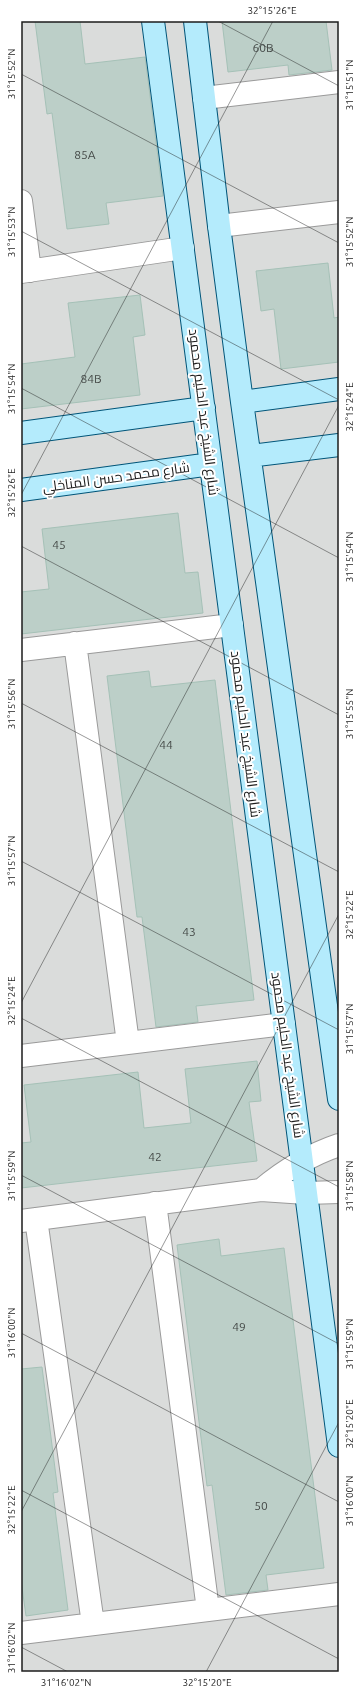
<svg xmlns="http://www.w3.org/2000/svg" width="360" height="1693" font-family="Ubuntu,Cairo,sans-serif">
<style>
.residential{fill:#dadcdb}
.building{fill:#bccfc8;stroke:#a5c1b7}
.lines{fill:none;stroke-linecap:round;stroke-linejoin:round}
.street-casing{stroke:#9a9a9a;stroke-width:24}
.secondary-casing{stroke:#005579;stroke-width:24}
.street{stroke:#fff;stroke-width:22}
.secondary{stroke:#b4ebfc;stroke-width:22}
.ticks{fill:none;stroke:#1d1d1d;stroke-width:1;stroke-opacity:0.45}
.labels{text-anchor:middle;stroke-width:4;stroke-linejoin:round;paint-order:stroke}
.number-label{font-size:12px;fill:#454a48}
.street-label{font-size:14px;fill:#1d1d1d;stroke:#fff}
.neatline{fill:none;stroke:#1d1d1d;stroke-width:1.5}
.ticks-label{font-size:10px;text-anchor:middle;fill:#1d1d1d}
</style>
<rect width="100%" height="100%" fill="#e3efed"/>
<path class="residential" d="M21,21h318v1651h-318z"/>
<path class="building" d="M35,21h45l5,43 60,-7 18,139 -57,7 3,21 -42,5 -15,-116 -5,1z
M222,21h104l6,49 -43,5 -1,-10 -60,7z
M328,263l6,55 5,-1v45l-58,7 -7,-60 -13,2 -5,-40z
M140,295l5,40 -12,2 7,58 -119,14v-45l54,-7 -7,-54z
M178,513l7,60 13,-1 5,41 -182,21v-42l28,-3 -7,-60z
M149,671l2,16 64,-7 39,320 -58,6 2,16 -42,5 -14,-110h-5l-30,-241z
M257,1061l4,40 -12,1 8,59 -236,27v-45l10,-1 -7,-57 114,-13 6,56 47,-5 -6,-54z
M219,1239l2,17 63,-8 40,320 -58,7 2,15 -42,5 -14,-110 -5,1 -30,-241z
M42,1367l16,125 -5,1 15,117 -42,6 -5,-36v-211z"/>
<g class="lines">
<g class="street-casing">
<path id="street" d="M204,98l135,-16
M21,201l9,70
M219,226l120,-14
M21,272l162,-24
M75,643l53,400
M21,650l211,-25
M21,1056l263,-32
M261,1190c24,-20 48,-35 78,-45
M155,1203l53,407
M36,1219l57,405
M21,1221l240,-31 45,3 33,-1
M21,1633l318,-39"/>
</g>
<g class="secondary-casing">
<path id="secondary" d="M153,21l186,1425
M195,21l24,205 23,176 97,697
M242,402l97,-13
M21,433l183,-25
M250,456l89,-11
M21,490l190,-26"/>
</g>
<use href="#street" class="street"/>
<use href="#secondary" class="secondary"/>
</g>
<path class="ticks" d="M218,21l121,65M21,74l318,169M21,231l318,169M21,388l318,170M21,495l252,-474M21,546l318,169M21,703l318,169M21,861l318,169M21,1003l318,-598M21,1018l318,169M21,1175l318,169M21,1333l318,169M21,1490l318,169M21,1512l318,-598M21,1647l47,25M206,1672l133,-250"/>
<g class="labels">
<g class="number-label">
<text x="263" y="52">60B</text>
<text x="85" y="159">85A</text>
<text x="91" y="383">84B</text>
<text x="59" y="549">45</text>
<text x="166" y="749">44</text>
<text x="189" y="936">43</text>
<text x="155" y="1161">42</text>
<text x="239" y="1331">49</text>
<text x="261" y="1510">50</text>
</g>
<g class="street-label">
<text transform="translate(204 412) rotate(83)" y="5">شارع الشيخ عبد الحليم محمود</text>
<text transform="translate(116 477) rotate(-8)" y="5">شارع محمد حسن المناخلي</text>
<text transform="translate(246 734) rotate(83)" y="5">شارع الشيخ عبد الحليم محمود</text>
<text transform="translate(288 1055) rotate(82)" y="5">شارع الشيخ عبد الحليم محمود</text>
</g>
</g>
<rect width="360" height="1693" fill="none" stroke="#ffffff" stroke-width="44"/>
<rect x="22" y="22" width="316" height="1649" class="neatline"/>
<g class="ticks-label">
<text x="272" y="14">32°15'26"E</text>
<text transform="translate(11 74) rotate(-90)" y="4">31°15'52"N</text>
<text transform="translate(349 85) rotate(-90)" y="4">31°15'51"N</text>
<text transform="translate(11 232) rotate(-90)" y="4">31°15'53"N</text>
<text transform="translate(349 242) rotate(-90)" y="4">31°15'52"N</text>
<text transform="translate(11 389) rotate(-90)" y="4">31°15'54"N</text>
<text transform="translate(349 407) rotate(-90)" y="4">32°15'24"E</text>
<text transform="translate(11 493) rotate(-90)" y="4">32°15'26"E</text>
<text transform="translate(349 557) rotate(-90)" y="4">31°15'54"N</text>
<text transform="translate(11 704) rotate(-90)" y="4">31°15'56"N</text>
<text transform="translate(349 714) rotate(-90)" y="4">31°15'55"N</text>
<text transform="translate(11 861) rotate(-90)" y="4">31°15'57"N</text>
<text transform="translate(349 915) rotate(-90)" y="4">32°15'22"E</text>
<text transform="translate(11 1001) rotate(-90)" y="4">32°15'24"E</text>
<text transform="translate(349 1029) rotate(-90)" y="4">31°15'57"N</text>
<text transform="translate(11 1176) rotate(-90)" y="4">31°15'59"N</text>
<text transform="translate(349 1186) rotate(-90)" y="4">31°15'58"N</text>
<text transform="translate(11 1333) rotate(-90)" y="4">31°16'00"N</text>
<text transform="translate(349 1344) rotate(-90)" y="4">31°15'59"N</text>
<text transform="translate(349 1424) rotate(-90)" y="4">32°15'20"E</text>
<text transform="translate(349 1501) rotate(-90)" y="4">31°16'00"N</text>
<text transform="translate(11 1510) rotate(-90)" y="4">32°15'22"E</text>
<text transform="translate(11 1648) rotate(-90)" y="4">31°16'02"N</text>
<text x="66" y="1686">31°16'02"N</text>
<text x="207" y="1686">32°15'20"E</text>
</g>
</svg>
